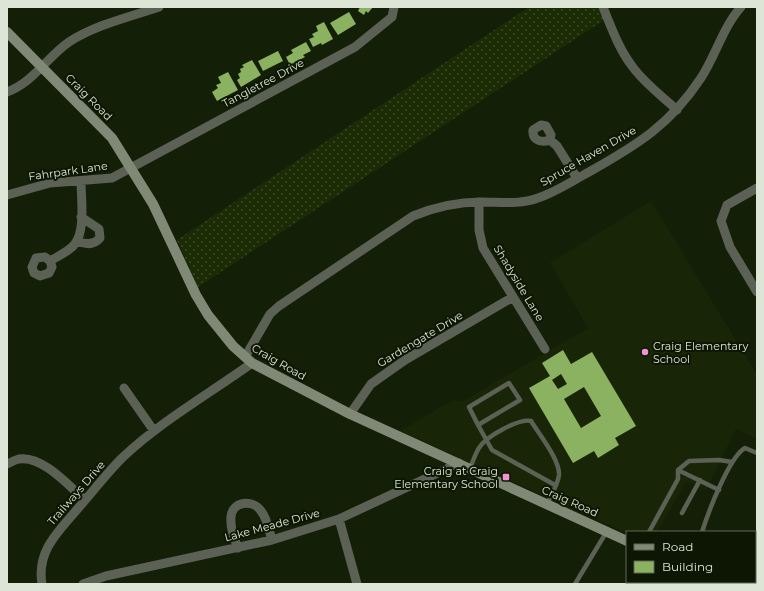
<svg xmlns="http://www.w3.org/2000/svg" width="764" height="591" font-family="Montserrat,sans-serif">
<style>
.built{fill:#182607}
.grass{fill:url(#grass-dots)}
.building{fill:#8bb261;fill-rule:evenodd}
.lines{fill:none;stroke-linecap:round;stroke-linejoin:round}
.service{stroke:#5b6155;stroke-width:4.5}
.minor{stroke:#5b6155;stroke-width:9}
.secondary{stroke:#7f8976;stroke-width:10}
.poi-dot{fill:#f491d4;stroke:#0c1602;stroke-width:1.5}
.labels{text-anchor:middle;stroke-width:4;stroke-linejoin:round;paint-order:stroke}
.street-label{font-size:11px;fill:#dde5d6;stroke:#0c1602}
.poi-label{font-size:11px;fill:#dde5d6;stroke:#0c1602;text-anchor:start}
</style>
<defs>
<pattern id="grass-dots" width="8" height="8" patternUnits="userSpaceOnUse"><rect width="8" height="8" fill="#1b2c05"/><path d="M2 2h.1M6 6h.1" fill="none" stroke="#3c4a29" stroke-width="1.8" stroke-linecap="round"/></pattern>
</defs>
<rect width="100%" height="100%" fill="#141f08"/>
<path class="built" d="M651,201l106,174v64l-21,-10 -30,61 -20,-8 -29,50h-30v1l-227,-102 51,-30h12l125,-73 -38,-65z"/>
<path class="grass" d="M529,7h69l6,13 -406,267 -21,-47z"/>
<path class="building" d="M360,7h13l-5,6 -2,-2 -2,4 -6,-4z
M349,12l7,12 -18,11 -8,-12z
M324,22l9,17 -11,6 -1,-2 -8,4 -4,-8 5,-2 -2,-3 6,-3 -2,-5z
M306,42l5,9 -8,4 2,2 -15,8 -4,-8 7,-4 -2,-3z
M278,51l5,10 -20,10 -5,-10z
M252,60l9,15 -20,12 -4,-7 3,-2 -2,-4 3,-2 -1,-3 4,-2 -2,-2z
M228,72l10,18 -21,11 -5,-9 6,-4 -2,-3 5,-2 -3,-6z
M563,350l8,14 21,-12 44,74 -21,12 4,7 -21,13 -4,-7 -21,12 -44,-75 21,-12 -8,-13zM561,374l6,10 -9,5 -6,-9zM584,387l17,29 -20,12 -17,-29z"/>
<g class="lines">
<path class="service" d="M478,425l-9,-18 40,-24 11,17 -42,25 14,25 63,35
M470,468c3,-6 5,-14 9,-20 6,-11 40,-30 52,-27 8,13 29,39 28,54 -1,9 -8,21 -12,29
M678,470l41,20
M682,513l18,-33
M649,532l29,-53v-9l11,-9 30,-1 13,2
M702,532c6,-19 27,-75 43,-84l12,5
M575,584l32,-53"/>
<path class="minor" d="M603,7c8,20 16,42 29,59 12,17 30,30 45,44
M7,92c27,-10 40,-35 62,-50 26,-17 60,-25 90,-35
M550,140l1,-5 -5,-9 -5,-1 -8,5c-1,11 9,13 17,10l7,6 20,32
M757,188l-30,17 -6,16 9,26 27,45
M7,195l43,-12 62,-5 243,-131 37,-30 2,-10
M479,202v28l4,18 62,101
M77,241c9,4 17,4 23,-3l-1,-9 -18,-12
M50,261l2,6 -3,6 -9,3 -6,-3 -2,-6 4,-9 9,-1 5,4c8,-5 18,-9 24,-16 12,-13 7,-47 7,-64
M245,357l25,-43 9,-8 134,-90c22,-9 44,-14 68,-14 19,0 38,3 57,-4 18,-6 34,-17 51,-26 48,-27 81,-47 112,-94 15,-23 22,-51 40,-71
M124,388l30,43
M350,414l21,-30 34,-24 108,-63
M7,464c4,-2 8,-4 12,-5 23,-4 50,27 66,41
M339,519l18,65
M238,548c-4,-10 -8,-20 -7,-31 1,-16 22,-18 30,-6 6,7 8,20 11,29
M42,584c-6,-34 18,-54 38,-78 14,-16 27,-33 42,-48 39,-37 87,-64 130,-95
M83,584l23,-8 166,-36 67,-21 120,-56
M648,584l1,-2"/>
<path class="secondary" d="M7,32l105,106 41,66 43,91 12,20 25,31 19,17 98,51 277,127
M712,582l4,2"/>
</g>
<g class="poi-dot">
<circle cx="645" cy="352" r="4"/>
<rect x="502" y="473" width="8" height="8" rx="2"/>
</g>
<g class="labels">
<g class="street-label">
<text transform="translate(263 83) rotate(-28)" y="4">Tangletree Drive</text>
<text transform="translate(89 97) rotate(45)" y="4">Craig Road</text>
<text transform="translate(588 156) rotate(-30)" y="4">Spruce Haven Drive</text>
<text transform="translate(68 171) rotate(-8)" y="4">Fahrpark Lane</text>
<text transform="translate(519 283) rotate(59)" y="4">Shadyside Lane</text>
<text transform="translate(420 339) rotate(-31)" y="4">Gardengate Drive</text>
<text transform="translate(279 362) rotate(30)" y="4">Craig Road</text>
<text transform="translate(76 493) rotate(-49)" y="4">Trailways Drive</text>
<text transform="translate(570 501) rotate(24)" y="4">Craig Road</text>
<text transform="translate(272 525) rotate(-15)" y="4">Lake Meade Drive</text>
</g>
<g class="poi-label">
<text x="653" y="350">Craig Elementary<tspan x="653" dy="13">School</tspan></text>
<text x="498" y="475" text-anchor="end">Craig at Craig<tspan x="498" dy="13">Elementary School</tspan></text>
</g>
</g>
<rect width="764" height="591" fill="none" stroke="#dde5d6" stroke-width="16"/>
<rect x="626" y="531" width="130" height="52" fill="#0c1602" stroke="#606957"/>
<rect x="634" y="544" width="20" height="6" fill="#7f8976" stroke="#606957"/>
<text x="662" y="551" font-size="12" fill="#dde5d6">Road</text>
<rect x="634" y="561" width="20" height="12" fill="#8bb261" stroke="#606957"/>
<text x="662" y="571" font-size="12" fill="#dde5d6">Building</text>
</svg>
